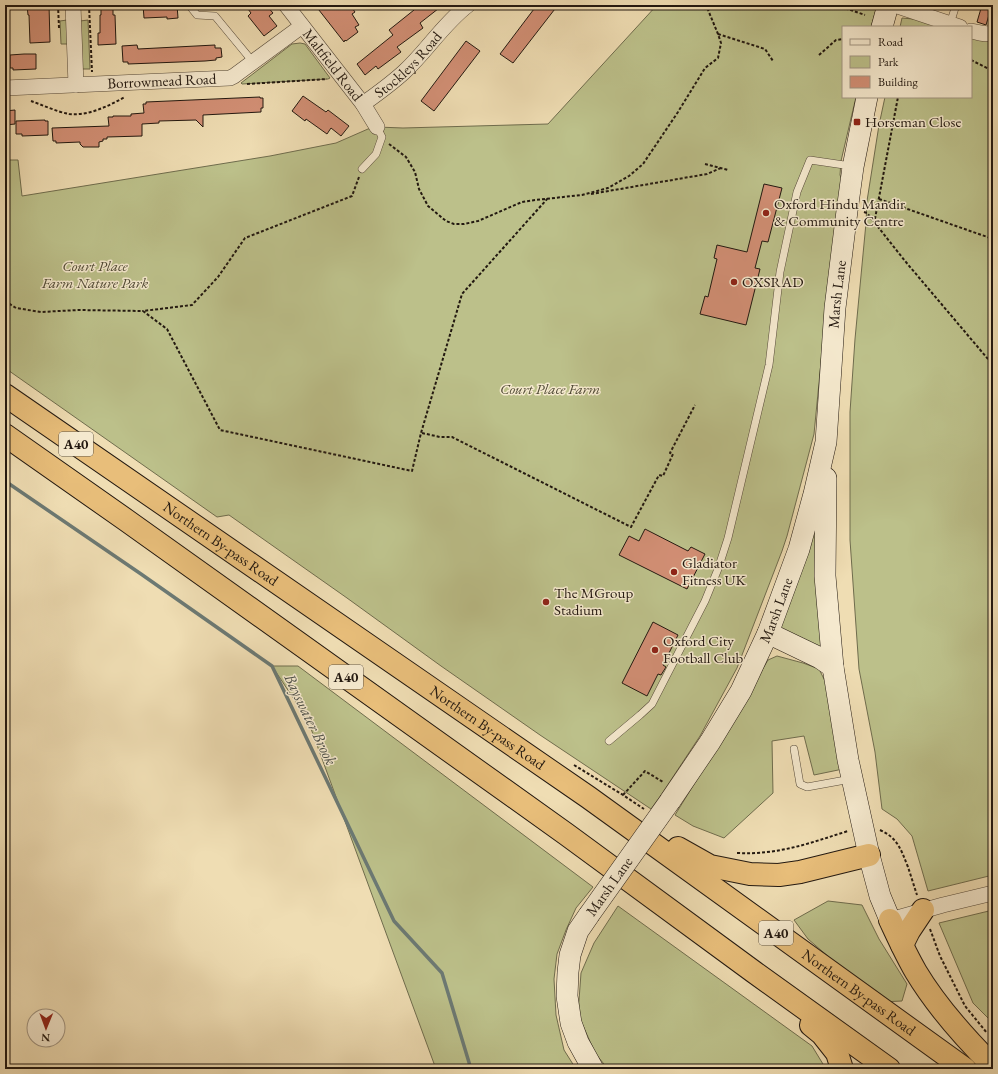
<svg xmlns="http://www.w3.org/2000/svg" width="998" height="1074" font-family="'EB Garamond',serif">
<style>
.green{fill:#bcc08a;stroke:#6f6c4d}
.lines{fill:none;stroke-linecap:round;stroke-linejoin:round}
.stream{stroke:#6c7973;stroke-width:3.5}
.building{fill:#d28f75;stroke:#221810}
.service-casing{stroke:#554939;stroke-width:8}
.minor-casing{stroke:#554939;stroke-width:16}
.secondary-casing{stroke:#221810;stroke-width:22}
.trunk-casing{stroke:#221810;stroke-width:24}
.path{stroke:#221810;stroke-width:2;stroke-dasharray:3 2;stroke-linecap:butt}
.service{stroke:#f5e9ce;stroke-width:7}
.minor{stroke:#f5e9ce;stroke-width:15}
.secondary{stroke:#f5e9ce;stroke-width:21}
.trunk{stroke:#e8be7a;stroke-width:22}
.secondary-bridge-casing{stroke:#221810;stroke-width:22;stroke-linecap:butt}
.secondary-bridge{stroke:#f5e9ce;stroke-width:21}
.poi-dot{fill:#8f2418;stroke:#f5e9ce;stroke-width:1.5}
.labels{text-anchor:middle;stroke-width:3;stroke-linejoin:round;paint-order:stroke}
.shield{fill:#f5e9ce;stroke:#615749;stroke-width:1}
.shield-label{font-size:14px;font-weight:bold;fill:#221810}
.street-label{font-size:15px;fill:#221810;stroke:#f5e9ce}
.poi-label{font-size:15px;fill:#221810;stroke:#f5e9ce;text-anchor:start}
.park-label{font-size:15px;font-style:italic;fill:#504a35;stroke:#f5e9ce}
.water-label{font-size:16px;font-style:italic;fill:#4d514a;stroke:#f5e9ce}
</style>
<rect width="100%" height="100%" fill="#efddb3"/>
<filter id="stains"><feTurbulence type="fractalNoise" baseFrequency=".005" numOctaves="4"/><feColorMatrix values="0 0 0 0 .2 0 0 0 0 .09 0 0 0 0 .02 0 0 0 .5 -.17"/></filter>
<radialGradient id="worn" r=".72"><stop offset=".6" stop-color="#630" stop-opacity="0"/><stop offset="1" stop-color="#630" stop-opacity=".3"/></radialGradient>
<path class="green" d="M657,5h207l12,4 -5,18h-28v70h13l-15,64 -1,14 3,7 -18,139 -11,113 -27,102 -5,15 -45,117 -37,68 -39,59 -10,14 -111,-74 -99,-69 -94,-68 -118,-83 -12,2 -212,-149v-208h13l4,36 248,-40 66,-13 32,-14 9,-2 26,1 145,-4z
M914,17l30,10h-44l2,-9 11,1z
M67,20l1,24h-7l-1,-23z
M88,20l2,49h-8l-2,-48z
M971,35l22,3v837l-65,16 -16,-55 -15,-17 -15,-10 -7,-57 -16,-83 -9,-129v-128l5,-73 11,-116 1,-22 12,-76 6,-28h86z
M300,43l5,1 25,34 -2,1 -86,5 -1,-1 51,-39z
M819,499l6,152 -45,-21z
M777,656l26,7 16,6 7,14 17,86 -29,6 -10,-39 -32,5 1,52 -49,45 -31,-12 -18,-11 42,-68 51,-87z
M272,666h26l295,221 -17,21 -10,22 -9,24 -3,25 2,36 8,35 12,19h-140l-126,-343 3,2z
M828,901l34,4 17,34 28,45 -5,17 -21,1 -73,-63 -14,-19z
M618,906l194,140 14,23h-218l-13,-16 -17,-39 3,-41 13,-30z
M993,910v113l-20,-20 -34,-80z"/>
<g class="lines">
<path class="stream" d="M5,481l136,93 131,92 122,255 48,52 29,96"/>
</g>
<path class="building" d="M27,5h22l1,37 -20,1 -1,-28h-1z
M101,5h12v10h2l1,29 -18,1v-12h2v-18h1z
M143,5h34l1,13 -11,1v-2l-23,1z
M245,5h21l7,8 -4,3 8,10 -13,10 -16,-20 3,-3z
M315,5h35l5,7 -3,2 7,11 -4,2 3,5 -12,9 -1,-1 -1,2z
M411,5h32l-23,18 3,5 -26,19 4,5 -23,17 -2,-3 -11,9 -8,-11 36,-29 -4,-5 25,-20z
M537,5h21l-45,58 -13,-9z
M982,5h10l-6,20 -9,-3z
M466,41l14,10 -46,60 -13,-10z
M137,45l1,4 77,-4v3h6l1,9 -6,1v2l-11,1 -77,3v-2h-5l-1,-16z
M24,54h12v15l-23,1v-2h-3v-13z
M303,96l23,16 2,-2 21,16 -8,10 -10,-8 -4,6 -21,-15 -1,2 -13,-10z
M260,97v1h3v10h-2v4l-58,3v12l-7,-7 -37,1v2l-17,1v12l-35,1v2h-4v2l-4,1v5h-16l-3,-3v-2l-24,1v-2h-3l-1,-13 57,-2 -1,-9h5v-1h18v-2l13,-1 -1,-9h3v-2z
M15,110v14l-10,1v-14z
M45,120v1h3v14l-26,1v-2h-6v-13z
M764,184l18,4 -14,54 -6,-1 -7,27 5,1 -14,56 -46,-11 5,-18 3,1 9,-38 -3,-1 3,-13 30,7z
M645,529l43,22 3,-4 14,7 -18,35 -68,-34 10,-19 10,5z
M653,622l25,13 -15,30 3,2 -5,8 -3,-1 -11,22 -25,-13z"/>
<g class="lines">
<g class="service-casing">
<path id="service" d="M189,5l8,10 18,1 38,46
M950,24l6,-19
M362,169l14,-15 6,-17 -5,-10
M609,741l31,-26 12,-11 53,-103 13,-32 10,-31 41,-173 11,-93 17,-80 13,-32 41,6
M794,749l6,35 7,3 44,-8"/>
</g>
<g class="minor-casing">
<g id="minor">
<path d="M73,5l3,80"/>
<path id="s1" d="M286,5l77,99 14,23"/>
<path d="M894,5l66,22"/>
<path d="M971,31c8,2 14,4 22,2"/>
<path id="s2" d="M5,88l225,-10 4,-2 19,-14 49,-36"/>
<path id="s3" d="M363,104c14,-10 28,-20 41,-32 23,-21 39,-48 64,-67"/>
<path d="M890,920l53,-15 50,-12"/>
</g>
</g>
<g class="secondary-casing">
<g id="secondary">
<path d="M882,27l6,-22"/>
<path d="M826,478l-1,98 8,91 15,93 21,95 11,41 10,24"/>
<path d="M768,633l52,25 13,9"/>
<path id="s4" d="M670,801l40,-59 31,-51 27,-58 31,-84 15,-55 12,-52 9,-134 12,-97 6,-44 14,-70"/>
<path d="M589,915l-11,16 -8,24 -2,17 -1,24 4,27 7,19 15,27"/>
</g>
</g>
<g class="trunk-casing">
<g id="trunk">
<path id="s5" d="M5,395l583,402 377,272"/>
<path d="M5,435l121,85 440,314 188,138 135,97"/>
<path d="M678,848l32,18 40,8 29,1 21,-3 69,-17"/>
<path d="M890,920c8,17 16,35 26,52 21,35 48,65 77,94"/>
<path d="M902,945l7,-14 14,-21"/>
<path d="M811,1025l11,9 15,19 5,16"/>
</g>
</g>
<path class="path" d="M58,5l1,23
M89,5l3,67
M836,5l29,10
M718,34l47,15 8,12
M819,55l17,-15 7,-1
M971,60l22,11
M247,84l80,-5
M31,101c11,4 27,11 38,13 20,2 39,-8 56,-17
M389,144l17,13 9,15 4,17 9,17 18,15 8,3h10l14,-3 44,-19 13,-2 47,-5 26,-7 21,-12 14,-12 35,-52 27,-44 13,-10 3,-15 -3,-9 -12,-29
M705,164l23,6
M359,177l-7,19 -107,42 -27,39 -26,28 -49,6 24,18 53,101 192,41 9,-38 41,-139 86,-96
M591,194l116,-20 14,-6
M879,199l114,40
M864,212l3,1 38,48 88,104
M874,224l24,-127
M5,301l11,7 25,4 37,-2 65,1
M422,433l18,4h12l179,90 28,-52 4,1 10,-22 -3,-1 25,-48
M574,765l49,30 21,14
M623,795l22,-24 18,11
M880,830c18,8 21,20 28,37 3,9 6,19 9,28
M737,853c42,2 73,-10 111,-22
M930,929l10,27 25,50 22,27"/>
<use href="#service" class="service"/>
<use href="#minor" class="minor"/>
<use href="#secondary" class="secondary"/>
<use href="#trunk" class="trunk"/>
<g class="secondary-bridge-casing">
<g id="secondary-bridge">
<path id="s6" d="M589,915l81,-114"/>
</g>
</g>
<use href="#secondary-bridge" class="secondary-bridge"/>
</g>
<g class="poi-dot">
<rect x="853" y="118" width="8" height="8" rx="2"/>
<circle cx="766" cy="213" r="4"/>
<circle cx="734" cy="282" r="4"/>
<circle cx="674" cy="572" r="4"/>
<circle cx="546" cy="602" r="4"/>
<circle cx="655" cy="650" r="4"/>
</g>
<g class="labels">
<g class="shield">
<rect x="59" y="432" width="34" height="24" rx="3"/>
<rect x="329" y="665" width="34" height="24" rx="3"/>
<rect x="759" y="921" width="34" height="24" rx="3"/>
</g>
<g class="shield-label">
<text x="76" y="449">A40</text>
<text x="346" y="682">A40</text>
<text x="776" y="938">A40</text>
</g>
<g class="street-label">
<text dy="5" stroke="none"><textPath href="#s3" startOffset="60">Stockleys Road</textPath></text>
<text dy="5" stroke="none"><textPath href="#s1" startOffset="76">Maltfield Road</textPath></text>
<text dy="5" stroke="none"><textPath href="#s2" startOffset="157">Borrowmead Road</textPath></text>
<text dy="5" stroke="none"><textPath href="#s4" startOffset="543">Marsh Lane</textPath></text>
<text dy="5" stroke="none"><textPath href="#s5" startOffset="262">Northern By-pass Road</textPath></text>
<text dy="5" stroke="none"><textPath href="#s4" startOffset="219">Marsh Lane</textPath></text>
<text dy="5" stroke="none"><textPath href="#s5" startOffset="586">Northern By-pass Road</textPath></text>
<text dy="5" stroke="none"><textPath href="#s6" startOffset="35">Marsh Lane</textPath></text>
<text dy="5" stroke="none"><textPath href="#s5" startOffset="1042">Northern By-pass Road</textPath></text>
</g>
<g class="poi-label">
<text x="865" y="127">Horseman Close</text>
<text x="774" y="209">Oxford Hindu Mandir<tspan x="774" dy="17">&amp; Community Centre</tspan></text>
<text x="742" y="287">OXSRAD</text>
<text x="682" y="568">Gladiator<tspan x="682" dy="17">Fitness UK</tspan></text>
<text x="554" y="598">The MGroup<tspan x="554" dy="17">Stadium</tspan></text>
<text x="663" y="646">Oxford City<tspan x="663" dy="17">Football Club</tspan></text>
</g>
<g class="park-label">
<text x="95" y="271">Court Place<tspan x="95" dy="17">Farm Nature Park</tspan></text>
<text x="550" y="394">Court Place Farm</text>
</g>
<g class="water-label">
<text transform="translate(311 719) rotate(64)" y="6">Bayswater Brook</text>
</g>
</g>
<rect width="998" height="1074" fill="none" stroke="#efddb3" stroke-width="20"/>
<rect x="6" y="6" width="986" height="1062" fill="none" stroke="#221810" stroke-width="2"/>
<rect x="10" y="10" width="978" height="1054" fill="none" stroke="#221810"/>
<rect x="842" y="26" width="130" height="72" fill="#f5e9ce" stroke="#a19582"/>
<rect x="850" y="39" width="20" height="6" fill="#f5e9ce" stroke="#a19582"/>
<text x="878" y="46" font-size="12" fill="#221810">Road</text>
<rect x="850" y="56" width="20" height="12" fill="#bcc08a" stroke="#a19582"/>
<text x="878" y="66" font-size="12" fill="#221810">Park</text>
<rect x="850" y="76" width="20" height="12" fill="#d28f75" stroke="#a19582"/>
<text x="878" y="86" font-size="12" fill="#221810">Building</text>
<g transform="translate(46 1028) rotate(181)"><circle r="19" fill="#f5e9ce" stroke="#a19582"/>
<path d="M0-3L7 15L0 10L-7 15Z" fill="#8f2418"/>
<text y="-6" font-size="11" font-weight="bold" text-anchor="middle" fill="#221810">N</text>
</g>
<rect width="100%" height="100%" filter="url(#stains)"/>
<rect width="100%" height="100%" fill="url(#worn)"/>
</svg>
